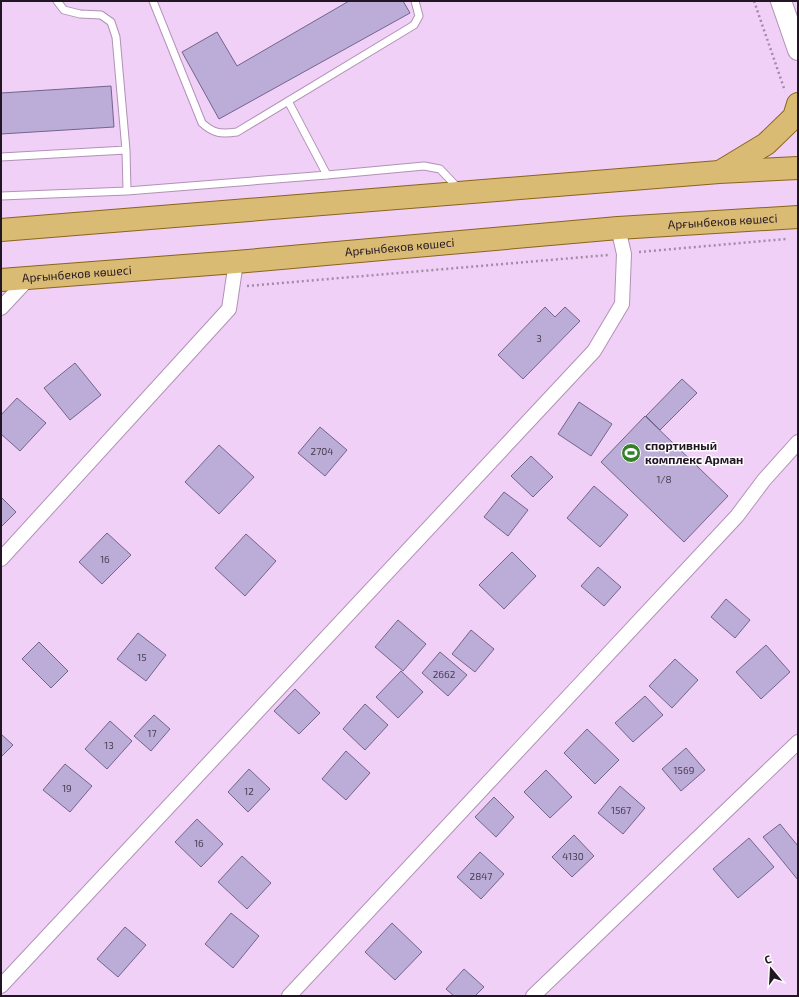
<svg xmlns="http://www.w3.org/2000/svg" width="799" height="997" font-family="'Exo 2',sans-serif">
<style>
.building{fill:#bcadd8;stroke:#73648c}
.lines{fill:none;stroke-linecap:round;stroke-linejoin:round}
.service-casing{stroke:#b192b6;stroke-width:9}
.minor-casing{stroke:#b192b6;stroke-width:16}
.secondary-casing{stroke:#b192b6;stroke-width:22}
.primary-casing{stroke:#8a641c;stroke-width:24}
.path{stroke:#a38ba8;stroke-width:2.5;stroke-dasharray:2 3;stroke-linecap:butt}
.service{stroke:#fff;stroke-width:7}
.minor{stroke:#fff;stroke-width:14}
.secondary{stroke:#fff;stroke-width:20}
.primary{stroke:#dabb74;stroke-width:22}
.labels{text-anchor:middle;stroke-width:3;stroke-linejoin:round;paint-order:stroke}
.number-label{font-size:10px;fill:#483c51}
.street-label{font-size:12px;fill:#221624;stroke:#fdfdfd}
.poi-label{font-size:12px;font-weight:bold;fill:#221624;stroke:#fdfdfd;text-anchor:start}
</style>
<rect width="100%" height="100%" fill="#f0d0f6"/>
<path class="building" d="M349,1h54l7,12 -191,106 -37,-67 35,-20 20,34z
M111,86l3,41 -113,7v-41z
M545,307l10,10 10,-10 15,14 -57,58 -25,-24z
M75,363l26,32 -31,25 -26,-32z
M682,379l15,14 -37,37 -14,-14z
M17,398l29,25 -26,28 -19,-17v-19z
M579,402l33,22 -21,32 -33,-22z
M645,416l83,80 -44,46 -83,-80z
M320,427l27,23 -22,26 -27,-23z
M219,445l35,32 -35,37 -34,-32z
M531,456l22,21 -20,20 -22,-21z
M594,486l34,29 -28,32 -33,-29z
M504,492l24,18 -20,26 -24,-19z
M1,497l15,15 -15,15z
M107,533l24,22 -29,29 -23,-22z
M246,534l30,27 -31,35 -30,-28z
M512,552l24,24 -32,33 -25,-24z
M598,567l23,20 -17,19 -23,-20z
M726,599l24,21 -15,18 -24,-21z
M398,620l28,24 -23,27 -28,-24z
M471,630l23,19 -19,23 -23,-18z
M138,633l28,22 -20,26 -29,-22z
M39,642l29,29 -17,17 -29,-29z
M766,645l24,27 -29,27 -25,-27z
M440,652l27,23 -19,21 -26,-23z
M675,659l23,21 -26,28 -23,-22z
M401,671l22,21 -25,26 -22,-21z
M295,689l25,24 -21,21 -25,-23z
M645,696l18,19 -30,27 -18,-19z
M365,704l23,21 -23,25 -22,-21z
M154,715l16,14 -19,22 -17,-15z
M110,721l22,20 -25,28 -22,-20z
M587,729l32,31 -24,24 -31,-31z
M1,734l12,11 -12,12z
M686,748l19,22 -24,21 -19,-22z
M346,751l24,22 -24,27 -24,-21z
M65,764l27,22 -22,26 -27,-22z
M249,769l21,20 -22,23 -20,-20z
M546,770l26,27 -22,21 -26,-26z
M620,786l25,22 -22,26 -25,-21z
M494,797l20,20 -18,20 -21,-20z
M197,819l26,25 -22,23 -26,-25z
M780,824l18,22v34l-35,-43z
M574,835l20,21 -22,21 -20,-20z
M749,838l25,29 -36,31 -25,-29z
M480,852l24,22 -23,25 -24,-22z
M242,856l29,27 -24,26 -29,-27z
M231,913l28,23 -26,32 -28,-24z
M392,923l30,29 -27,28 -30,-28z
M125,927l21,18 -28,32 -21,-18z
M464,969l20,18 -9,9h-21l-8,-7z"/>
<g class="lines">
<g class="service-casing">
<path id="service" d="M153,1l49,122c12,11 19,11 35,9l177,-107 5,-9 -4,-15
M288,101l39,74
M1,157l125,-7
M127,191l200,-16 97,-9 16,3 19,20
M1,196l126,-5 -1,-41 -10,-113 -5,-15 -10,-7 -21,-1 -16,-4 -7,-9"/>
</g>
<g class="minor-casing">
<path id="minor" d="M1,308l28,-30
M1,559l228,-250 7,-47
M1,986l593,-635 28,-47 2,-50 -6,-26
M289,996l448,-480 27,-36 34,-38
M533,996l265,-254"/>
</g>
<g class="secondary-casing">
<path id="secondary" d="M781,1l17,49"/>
</g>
<g class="primary-casing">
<g id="primary">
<path d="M723,170l43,-26 28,-27 4,-13"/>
<path d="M1,230l718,-58 79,-4"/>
<path id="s1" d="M1,280l235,-18 382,-34 180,-11"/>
</g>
</g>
<path class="path" d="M754,1l31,90
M639,252l147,-13
M247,286l361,-31"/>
<use href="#service" class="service"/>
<use href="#minor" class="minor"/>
<use href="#secondary" class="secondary"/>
<use href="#primary" class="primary"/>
</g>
<defs>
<g id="stadium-disc" transform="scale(1)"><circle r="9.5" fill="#34812a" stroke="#fdfdfd"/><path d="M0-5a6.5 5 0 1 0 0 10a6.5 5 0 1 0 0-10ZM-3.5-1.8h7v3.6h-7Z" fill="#fff"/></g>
</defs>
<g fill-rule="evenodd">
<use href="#stadium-disc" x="631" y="453"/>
</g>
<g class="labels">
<g class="number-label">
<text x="539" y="342">3</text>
<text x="322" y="455">2704</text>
<text x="664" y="483">1/8</text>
<text x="105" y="563">16</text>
<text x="142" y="661">15</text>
<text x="444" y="678">2662</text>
<text x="152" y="737">17</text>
<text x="109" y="749">13</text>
<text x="684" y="774">1569</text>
<text x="67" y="792">19</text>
<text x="249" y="795">12</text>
<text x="621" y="814">1567</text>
<text x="199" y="847">16</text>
<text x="573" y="860">4130</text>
<text x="481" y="880">2847</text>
</g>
<g class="street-label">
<text dy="4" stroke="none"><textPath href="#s1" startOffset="724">Арғынбеков көшесі</textPath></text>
<text dy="4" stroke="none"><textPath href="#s1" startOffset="400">Арғынбеков көшесі</textPath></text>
<text dy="4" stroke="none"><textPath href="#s1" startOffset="76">Арғынбеков көшесі</textPath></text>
</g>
<g class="poi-label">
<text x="645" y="450">спортивный<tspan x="645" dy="14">комплекс Арман</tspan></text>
</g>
</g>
<rect width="799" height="997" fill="none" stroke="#221624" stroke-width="4"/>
<g transform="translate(771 969) rotate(342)" stroke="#fdfdfd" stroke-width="3" paint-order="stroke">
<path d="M0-3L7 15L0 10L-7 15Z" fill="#221624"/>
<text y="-6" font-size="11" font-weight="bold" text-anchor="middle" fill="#221624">С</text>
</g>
</svg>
